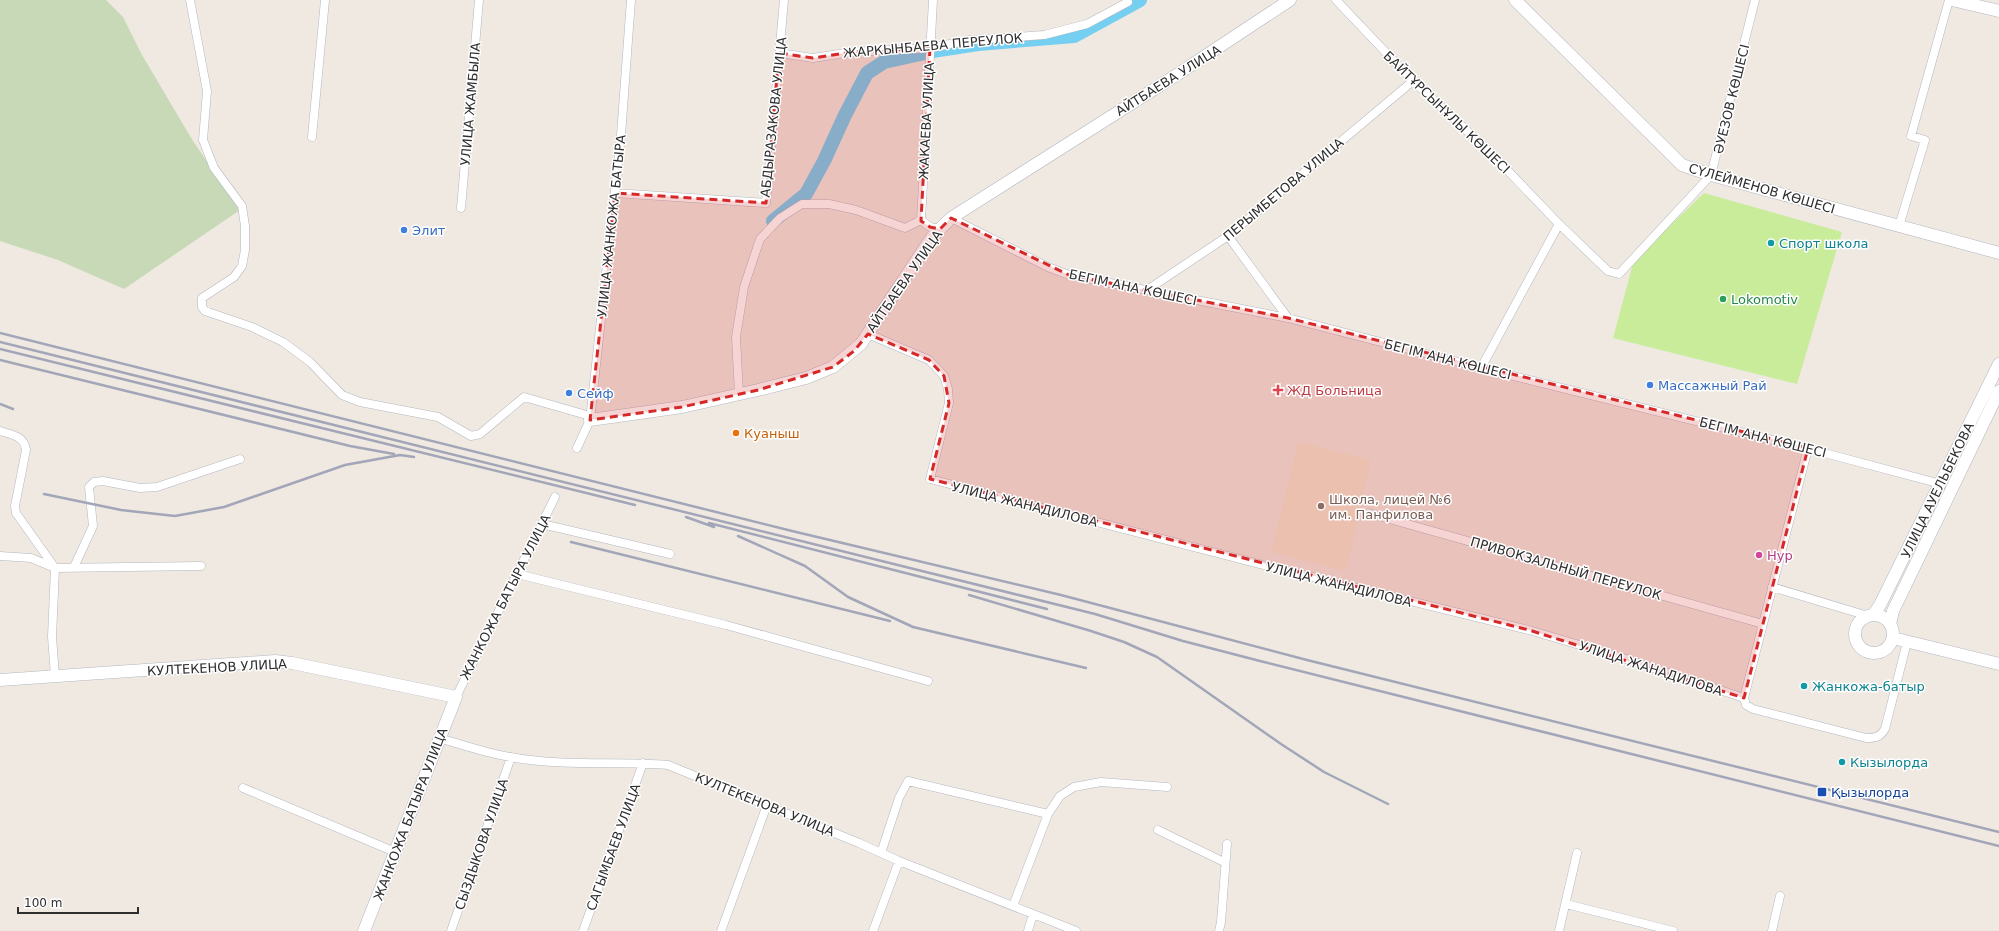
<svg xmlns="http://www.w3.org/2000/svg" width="1999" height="931" font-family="'DejaVu Sans',sans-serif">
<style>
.education{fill:#f0e6d1}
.cemetery{fill:#c8d9b8}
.pitch{fill:#c9ec9a}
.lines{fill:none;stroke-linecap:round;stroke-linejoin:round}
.river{stroke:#75cff0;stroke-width:14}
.street-casing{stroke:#b4b7c1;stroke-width:9}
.secondary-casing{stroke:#b4b7c1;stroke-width:13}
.street{stroke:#fff;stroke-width:8}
.secondary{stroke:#fff;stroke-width:12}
.rail{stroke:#a3a6b8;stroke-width:2.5}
.marked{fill:#d62828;fill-opacity:0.2;stroke:#d62828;stroke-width:3;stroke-dasharray:8 5;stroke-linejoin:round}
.shop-dot{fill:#3f7fe0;stroke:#fff;stroke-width:1.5}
.culture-dot{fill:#0f9aa8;stroke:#fff;stroke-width:1.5}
.leisure-dot{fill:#2e9e5b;stroke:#fff;stroke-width:1.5}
.health-dot{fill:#e0444e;stroke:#fff;stroke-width:1.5}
.food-dot{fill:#e8710a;stroke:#fff;stroke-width:1.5}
.education-dot{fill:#8d6e63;stroke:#fff;stroke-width:1.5}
.hotel-dot{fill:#d1479c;stroke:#fff;stroke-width:1.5}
.transit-dot{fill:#1a4fb4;stroke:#fff;stroke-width:1.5}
.labels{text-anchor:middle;stroke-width:3;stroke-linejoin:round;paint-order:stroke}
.street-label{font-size:13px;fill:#2e2e2e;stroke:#fff}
.shop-label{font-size:13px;fill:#366cbe;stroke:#fff;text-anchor:start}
.culture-label{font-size:13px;fill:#0d838f;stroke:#fff;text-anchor:start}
.leisure-label{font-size:13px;fill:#27864d;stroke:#fff;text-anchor:start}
.health-label{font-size:13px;fill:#be3a42;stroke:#fff;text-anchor:start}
.food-label{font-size:13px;fill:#c56008;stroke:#fff;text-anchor:start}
.education-label{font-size:13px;fill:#785e54;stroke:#fff;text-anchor:start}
.hotel-label{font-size:13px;fill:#b23c85;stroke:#fff;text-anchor:start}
.transit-label{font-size:13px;fill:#164399;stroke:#fff;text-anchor:start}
</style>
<rect width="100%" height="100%" fill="#efe9e1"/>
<path class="education" d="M1298,442l73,18 -25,111 -75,-19z"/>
<path class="cemetery" d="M0,0h106l17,17 19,38 51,86 47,69 -116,79 -66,-29 -58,-19z"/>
<path class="pitch" d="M1704,193l138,39 -45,152 -184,-46 21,-78z"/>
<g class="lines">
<path class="river" d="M773,221l33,-27 18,-33 21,-46 22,-42 17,-11 55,-12 39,-6 96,-8 66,-36"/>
<g class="street-casing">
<path id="street" d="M190,0l17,91 -4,49 11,28 28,38 3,20v24l-3,16 -8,11 -32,21v9l3,4 47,16 31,15 27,20 32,33 18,7 78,15 33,19 9,-2 44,-37 66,19
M933,0l-12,220 9,7 10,2
M1336,0l77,81 75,69 71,74 49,47 11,3 92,-99 44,-175
M779,53l34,5 39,-6 78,-4 40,-8 74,-5 43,-11 41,-22
M312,137l13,-137
M615,193l151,10 18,-203
M461,208l18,-208
M951,218l97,49 21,8 219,43 193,50 336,83 124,33
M1899,226l26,-86 -14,-4 38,-136
M1228,236l60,82
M1147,290l81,-54 185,-155
M868,334l61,26 15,16 4,13 1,14 -19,76 337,87 262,64 94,28 121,40
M1481,368l78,-144
M739,394l-3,-57 8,-50 16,-48 20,-21 22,-14h27l27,6 49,18 16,-8
M0,431c13,4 24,5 26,19l-11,56 1,7 39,55 -3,69 3,39
M577,448l13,-28 31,-285 10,-135
M1808,448l-64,250 2,7 7,4 113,29c10,0 14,-1 19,-9l22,-87
M1368,513l395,111
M542,524l128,30
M0,556l31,2 24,10 146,-2
M74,567l19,-41 -4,-39 5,-5 9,-1 37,7 17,-1 83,-28
M517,574l209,51 202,56
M1772,587l96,29
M456,697l99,-200
M439,738c30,9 60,19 92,22 45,6 91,1 137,5l191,78 40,18 177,70
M243,788l152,64
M1158,830l66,32
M881,853l18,-55 9,-17 140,33
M1566,904l107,27
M1013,906l35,-92 12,-18 14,-9 27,-5 66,5
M451,931l60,-174
M583,931l60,-168
M721,931l46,-126
M873,931l26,-70
M1028,931l5,-17
M1219,931l2,-9 6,-78
M1559,931l18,-78
M1772,931l8,-35"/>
</g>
<g class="secondary-casing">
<path id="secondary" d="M1515,0l167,165 29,10 288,78
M1952,0l47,11
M590,420l92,-13 76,-17 48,-12 27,-11 28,-23 71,-107 19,-19 227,-144 112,-74
M1873,615l7,-10 119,-241
M1855 634a19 19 0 1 1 38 0a19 19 0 1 1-38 0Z
M1890,624l3,-13 106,-220
M1893,638l106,26
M0,680l275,-19 17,2 164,34 -92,234"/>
</g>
<use href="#street" class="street"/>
<use href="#secondary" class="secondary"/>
<path class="rail" d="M0,333l792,198 269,64 246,65 692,172
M0,342l1095,272 88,27 77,20 739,185
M0,349l635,156
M0,360l350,86 44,8
M0,404l13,5
M44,494l77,16 54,6 49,-9 121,-42 55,-10 14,2
M686,517l28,10
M709,523l338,86
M738,536l67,30 43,31 65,30 173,41
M571,542l319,79
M969,595l122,36 33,11 33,15 124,87 43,28 64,32"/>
</g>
<path class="marked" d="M930,48l-9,173 9,6 10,2 11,-11 118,57 219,43 520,130 -64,250 -215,-68 -599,-151 19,-76 -5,-27 -15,-16 -61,-26 -14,17 -21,16 -75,23 -76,17 -92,13 25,-227 151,10 13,-150 34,5 39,-6z"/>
<g class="shop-dot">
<circle cx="404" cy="230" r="4"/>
<circle cx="1650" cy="385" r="4"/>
<circle cx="569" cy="393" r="4"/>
</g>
<g class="culture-dot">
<circle cx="1771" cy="243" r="4"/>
<circle cx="1804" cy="686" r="4"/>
<circle cx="1842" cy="762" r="4"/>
</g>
<circle class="leisure-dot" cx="1723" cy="299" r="4"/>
<path class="health-dot" d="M1276 384h4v4h4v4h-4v4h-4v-4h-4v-4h4z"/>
<circle class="food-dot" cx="736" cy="433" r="4"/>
<circle class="education-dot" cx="1321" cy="506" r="4"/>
<circle class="hotel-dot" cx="1759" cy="555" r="4"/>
<rect class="transit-dot" x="1817" y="787" width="10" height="10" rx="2"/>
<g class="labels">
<g class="street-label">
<text transform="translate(933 45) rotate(-5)" y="5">ЖАРКЫНБАЕВА ПЕРЕУЛОК</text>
<text transform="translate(1168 80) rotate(-32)" y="5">АЙТБАЕВА УЛИЦА</text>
<text transform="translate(1731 99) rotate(-76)" y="5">ӘУЕЗОВ КӨШЕСІ</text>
<text transform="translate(470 104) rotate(-85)" y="5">УЛИЦА ЖАМБЫЛА</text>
<text transform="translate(1447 112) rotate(44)" y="5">БАЙТҰРСЫНҰЛЫ КӨШЕСІ</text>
<text transform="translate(773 117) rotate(-84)" y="5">АБДЫРАЗАКОВА УЛИЦА</text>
<text transform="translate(926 121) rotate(-87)" y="5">ЖАКАЕВА УЛИЦА</text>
<text transform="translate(1762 188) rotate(16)" y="5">СҮЛЕЙМЕНОВ КӨШЕСІ</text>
<text transform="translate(1283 189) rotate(-40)" y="5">ПЕРЫМБЕТОВА УЛИЦА</text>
<text transform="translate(611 226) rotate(-84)" y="5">УЛИЦА ЖАНКОЖА БАТЫРА</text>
<text transform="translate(904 281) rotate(-55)" y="5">АЙТБАЕВА УЛИЦА</text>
<text transform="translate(1133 287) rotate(12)" y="5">БЕГІМ АНА КӨШЕСІ</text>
<text transform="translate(1448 359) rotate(14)" y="5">БЕГІМ АНА КӨШЕСІ</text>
<text transform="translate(1763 437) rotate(14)" y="5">БЕГІМ АНА КӨШЕСІ</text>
<text transform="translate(1937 490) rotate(-64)" y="5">УЛИЦА АУЕЛЬБЕКОВА</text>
<text transform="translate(1025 504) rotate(14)" y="5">УЛИЦА ЖАНАДИЛОВА</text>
<text transform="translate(1566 568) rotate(16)" y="5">ПРИВОКЗАЛЬНЫЙ ПЕРЕУЛОК</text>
<text transform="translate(1339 584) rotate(14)" y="5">УЛИЦА ЖАНАДИЛОВА</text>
<text transform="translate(505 597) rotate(-63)" y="5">ЖАНКОЖА БАТЫРА УЛИЦА</text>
<text transform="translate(217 667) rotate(-3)" y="5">КУЛТЕКЕНОВ УЛИЦА</text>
<text transform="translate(1651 668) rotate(18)" y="5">УЛИЦА ЖАНАДИЛОВА</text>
<text transform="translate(765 804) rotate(22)" y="5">КУЛТЕКЕНОВА УЛИЦА</text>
<text transform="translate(410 814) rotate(-69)" y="5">ЖАНКОЖА БАТЫРА УЛИЦА</text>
<text transform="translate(481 844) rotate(-71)" y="5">СЫЗДЫКОВА УЛИЦА</text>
<text transform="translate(613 847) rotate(-70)" y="5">САГЫМБАЕВ УЛИЦА</text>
</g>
<g class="shop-label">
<text x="412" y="235">Элит</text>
<text x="1658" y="390">Массажный Рай</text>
<text x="577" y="398">Сейф</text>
</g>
<g class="culture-label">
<text x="1779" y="248">Спорт школа</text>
<text x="1812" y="691">Жанкожа-батыр</text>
<text x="1850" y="767">Кызылорда</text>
</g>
<g class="leisure-label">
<text x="1731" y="304">Lokomotiv</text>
</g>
<g class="health-label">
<text x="1287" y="395">ЖД Больница</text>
</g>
<g class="food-label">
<text x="744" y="438">Куаныш</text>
</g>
<g class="education-label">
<text x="1329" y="504">Школа, лицей №6<tspan x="1329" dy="15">им. Панфилова</tspan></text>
</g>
<g class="hotel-label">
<text x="1767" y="560">Нур</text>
</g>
<g class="transit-label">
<text x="1831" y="797">Қызылорда</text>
</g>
</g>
<path d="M18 907v6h120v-6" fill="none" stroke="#2e2e2e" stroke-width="2"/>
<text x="24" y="907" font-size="12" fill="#2e2e2e" stroke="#ffffff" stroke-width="3" paint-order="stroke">100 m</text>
</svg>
